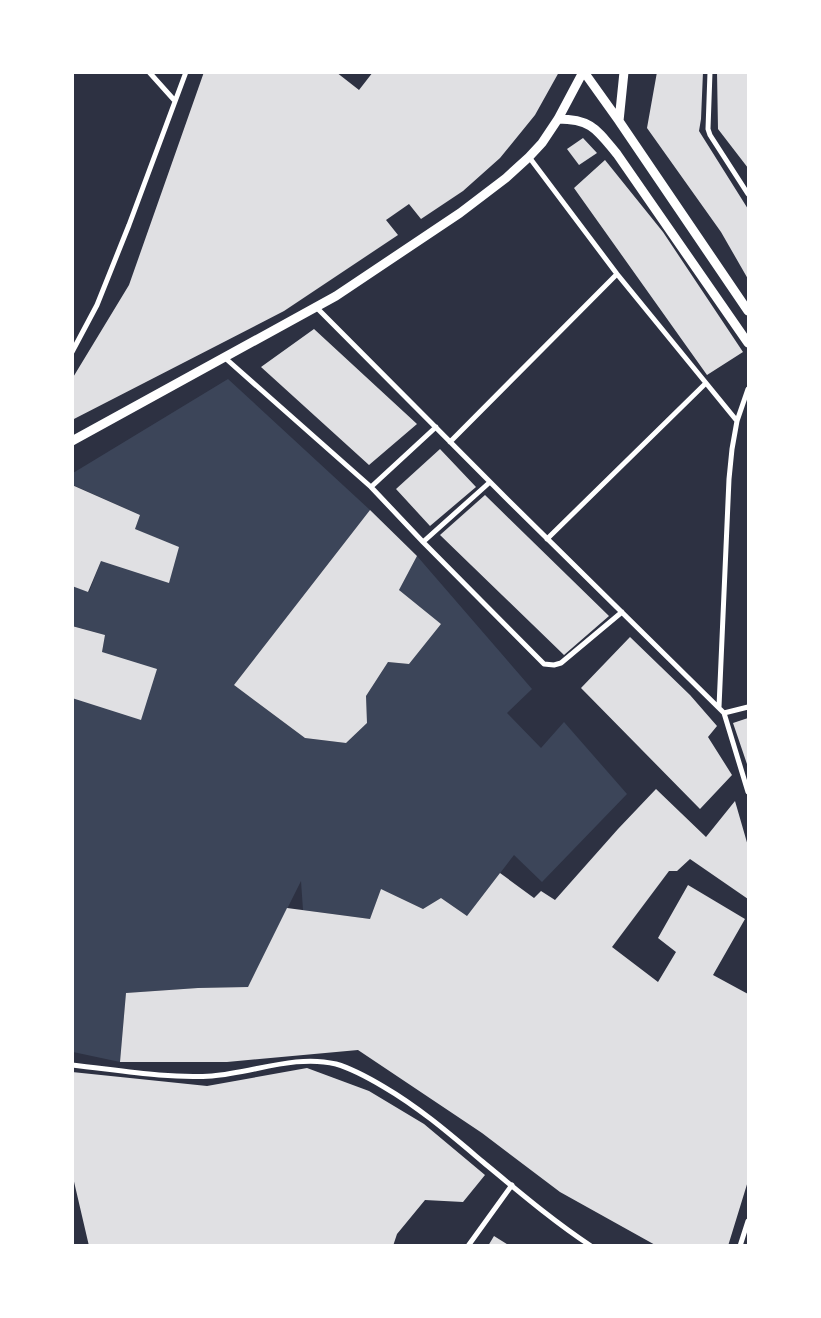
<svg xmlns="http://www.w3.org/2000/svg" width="821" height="1318" font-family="'Times New Roman',serif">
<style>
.green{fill:#3c4559}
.building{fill:#e0e0e3}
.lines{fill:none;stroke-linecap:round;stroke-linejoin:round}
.minor{stroke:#fff;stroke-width:5}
.tertiary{stroke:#fff;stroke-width:9}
</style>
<rect width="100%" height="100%" fill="#2d3142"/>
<path class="green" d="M228,379l142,131 -136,175 71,53 41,5 21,-20 -1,-27 22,-34 21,2 32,-40 -42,-34 18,-34 115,133 -25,24 34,35 23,-26 63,72 -85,88 -28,-27 -47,61 -26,-18 -18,11 -42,-20 -11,30 -67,-9 -2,-29 -53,106 -50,1 -72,5 -6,69 -47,-10v-354l29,-46 3,-17 -32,-9v-40l16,6 12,-31 78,-13 -44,-19 5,-14 -67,-30v-12z"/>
<path class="building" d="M204,72h132l23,18 14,-18h186l-24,43 -35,43 -37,33 -42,28 -12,-15 -23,16 12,15 -114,76 -212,109v-41l57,-94z
M657,72h46l-2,47 -2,12 49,78v70l-27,-47 -74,-104z
M717,72h31v96l-30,-39z
M583,138l14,15 -18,12 -12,-16z
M605,160l58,72 80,120 -36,23 -133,-187z
M314,329l103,95 -48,41 -108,-98z
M440,449l36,38 -46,39 -34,-37z
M72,485l68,30 -5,14 44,18 -10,36 -68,-22 -13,31 -16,-6z
M485,495l124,121 -45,39 -124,-120z
M370,510l47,46 -18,34 42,34 -32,40 -21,-2 -22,34 1,27 -21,20 -41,-5 -71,-53z
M72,626l33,9 -3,17 55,17 -16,51 -69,-22z
M630,637l60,58 27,31 -9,11 24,38 -32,34 -119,-121z
M748,718v49l-15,-44z
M656,789l50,48 29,-36 13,45v53l-58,-40 -13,12h-8l-57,76 46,35 18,-30 -18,-14 30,-53 57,34 -32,56 35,19v187l-20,65h-71l-97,-54 -78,-59 -124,-83 -131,12h-107l6,-69 72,-5 50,-1 39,-79 83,11 11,-30 42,20 18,-11 26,18 33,-43 34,25 7,-7 14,9 63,-71z
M307,1068l62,23 55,33 61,51 -22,27 -38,-2 -28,34 -4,12h-304l-17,-73v-101l135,14z
M494,1236l16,10h-22z"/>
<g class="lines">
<path class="minor" d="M149,72l26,29
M710,72l-2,57 2,6 38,59
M529,157l88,117 120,147
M316,307l190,191 218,215 24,79
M72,352l25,-47 32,-80 57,-153
M224,357l147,130 52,55 121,122 10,1 7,-2 61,-51
M450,442l167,-168
M371,487l65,-60
M547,539l159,-156
M423,542l67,-60
M719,707l10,-228 3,-30 5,-28 11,-32
M724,713l24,-6
M72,1065c46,5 94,14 140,11 41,-3 83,-22 124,-12 17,5 33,14 48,23 36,21 67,48 99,75 35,29 70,59 108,84
M468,1246l44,-61
M740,1246l8,-25"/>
<path class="tertiary" d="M584,72l35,49 129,190
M558,119c34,0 39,11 59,35l131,189
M619,121l5,-49
M72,441l264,-145 124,-83 46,-35 23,-21 13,-14 16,-24 25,-47"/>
</g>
<rect width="821" height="1318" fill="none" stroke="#ffffff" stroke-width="148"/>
</svg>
